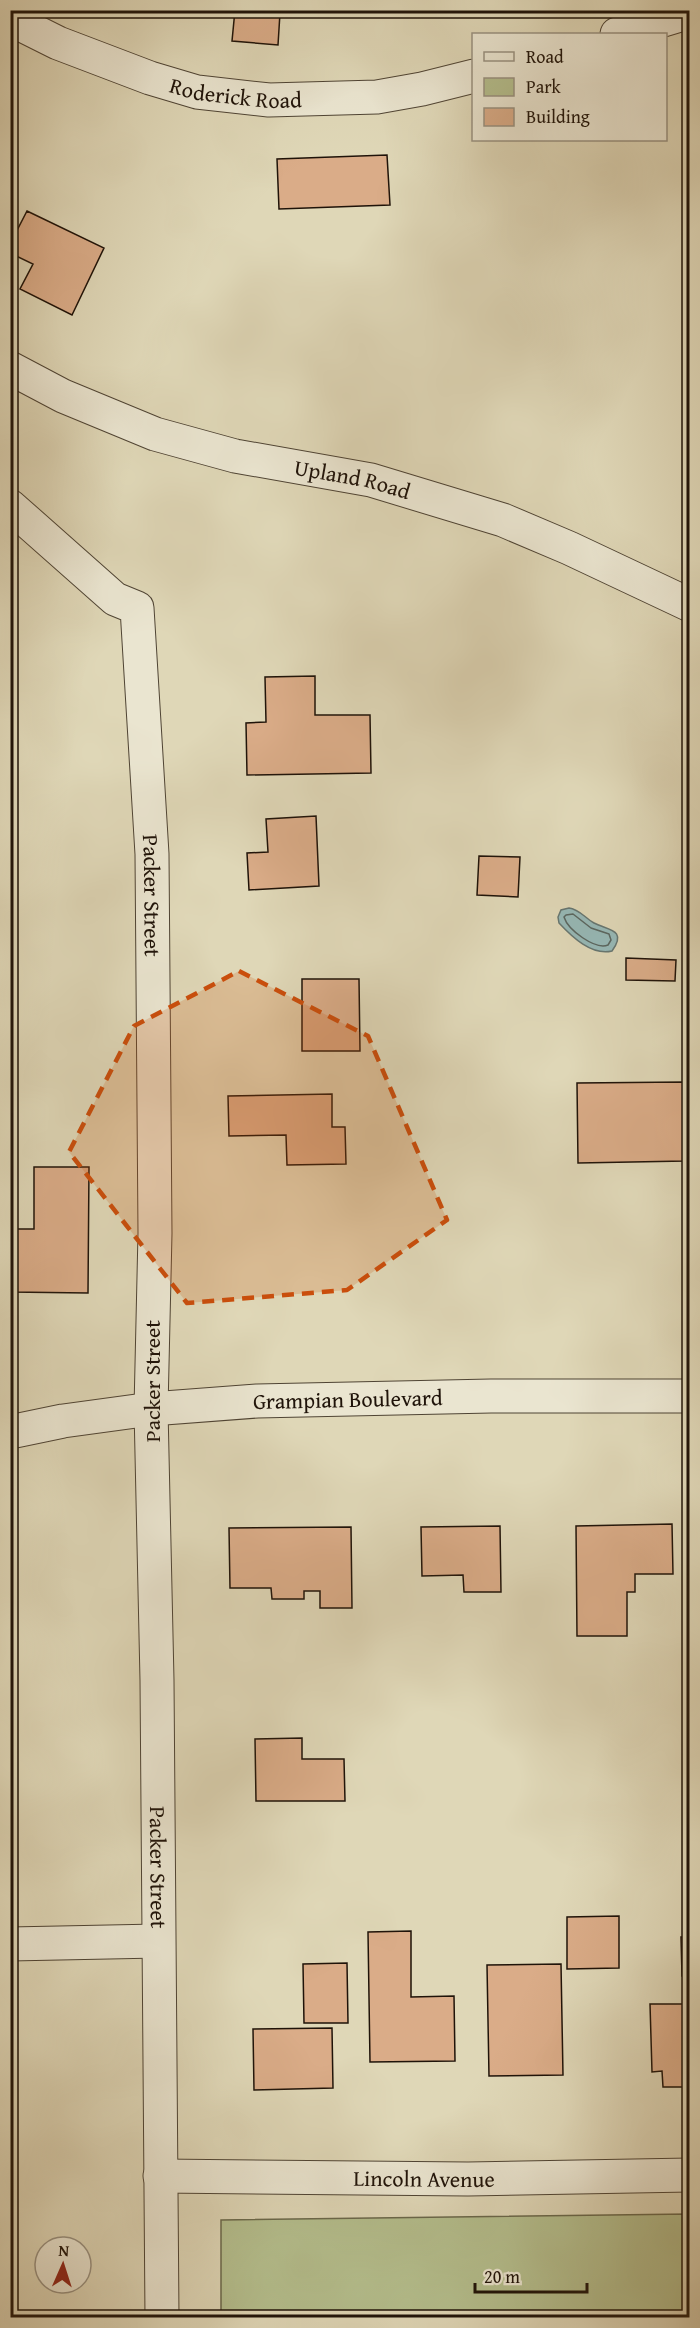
<svg xmlns="http://www.w3.org/2000/svg" width="700" height="2328" font-family="'Gentium Book Plus',serif">
<style>
.green{fill:#b4be8d;stroke:#6a684b;stroke-width:1.5}
.water{fill:#96b8b6;stroke:#667671;stroke-width:1.5}
.lines{fill:none;stroke-linecap:round;stroke-linejoin:round}
.shore{stroke:#5a6660;stroke-width:1.5}
.building{fill:#daac88;stroke:#1f1309;stroke-width:1.5}
.minor-casing{stroke:#4f4434;stroke-width:35}
.minor{stroke:#eae5d0;stroke-width:33}
.marked{fill:#ca4e0c;fill-opacity:0.2;stroke:#ca4e0c;stroke-width:4.5;stroke-dasharray:12 8;stroke-linejoin:round}
.labels{text-anchor:middle;stroke-width:5;stroke-linejoin:round;paint-order:stroke}
.street-label{font-size:22px;fill:#1f1309;stroke:#eae5d0}
</style>
<rect width="100%" height="100%" fill="#dfd7b7"/>
<filter id="stains"><feTurbulence type="fractalNoise" baseFrequency=".00333" numOctaves="4"/><feColorMatrix values="0 0 0 0 .2 0 0 0 0 .09 0 0 0 0 .02 0 0 0 .5 -.17"/></filter>
<radialGradient id="worn" r=".72"><stop offset=".6" stop-color="#630" stop-opacity="0"/><stop offset="1" stop-color="#630" stop-opacity=".3"/></radialGradient>
<path class="green" d="M689,2214v103h-468v-97z"/>
<path class="water" d="M569,908c10,1 16,10 25,15 13,7 34,6 18,28 -20,5 -40,-14 -53,-28l-1,-6 3,-7z"/>
<g class="lines">
<path class="shore" d="M573,914l18,14 18,6 2,6 -3,5c-13,5 -40,-15 -44,-28l2,-2z"/>
</g>
<path class="building" d="M235,10h95l-1,6 -49,-3 -2,32 -46,-4z
M387,155l3,50 -111,4 -2,-50z
M27,211l77,37 -32,67 -52,-26 13,-25 -23,-11v-9z
M315,676v39h55l1,58 -124,2 -1,-52 20,-1 -1,-45z
M316,816l3,70 -70,4 -2,-37 21,-1 -2,-33z
M479,856l41,1 -2,40 -41,-2z
M626,958l50,2 -1,21 -49,-1z
M302,979h57l1,72h-58z
M684,1082l1,79 -107,2 -1,-80z
M332,1094v33h13l1,37 -59,1 -1,-30 -57,1 -1,-40z
M34,1167h55l-1,126 -78,-1v-63h24z
M672,1524l1,50h-38v18h-8v44h-50l-1,-110z
M500,1526l1,66h-37l-1,-17 -41,1 -1,-49z
M351,1527l1,81h-32v-17h-16v8h-32l-1,-11h-41l-1,-60z
M302,1738v21h42l1,42h-89l-1,-62z
M619,1916v52l-52,1v-52z
M411,1931v66l43,-1 1,65 -85,1 -2,-130z
M681,1937h9v39h-8z
M347,1963l1,60h-44l-1,-59z
M561,1964l2,111 -74,1 -2,-111z
M650,2004h40v83h-27l-1,-16 -10,1z
M332,2028l1,60 -79,2 -1,-61z"/>
<g class="lines">
<g class="minor-casing">
<g id="minor">
<path id="s1" d="M10,19l48,24 92,35 47,14 72,8 108,-3 45,-8 52,-13"/>
<path d="M617,34l73,-22"/>
<path id="s2" d="M10,368l53,28 92,38 80,22 136,24 132,40 66,28 121,57"/>
<path id="s3" d="M10,506l105,93 22,9 15,246 3,379 -4,176 6,271 5,638"/>
<path id="s4" d="M10,1432l53,-11 88,-12 106,-8 234,-5h199"/>
<path d="M10,1944l148,-3"/>
<path id="s5" d="M160,2176l308,3 222,-4"/>
</g>
</g>
<use href="#minor" class="minor"/>
</g>
<path class="marked" d="M239,971l129,65 79,184 -100,70 -160,13 -118,-151 65,-126z"/>
<g class="labels">
<g class="street-label">
<text dy="8" stroke="none"><textPath href="#s1" startOffset="240">Roderick Road</textPath></text>
<text dy="8" stroke="none"><textPath href="#s2" startOffset="362">Upland Road</textPath></text>
<text dy="8" stroke="none"><textPath href="#s3" startOffset="452">Packer Street</textPath></text>
<text transform="translate(152 1381) rotate(-90)" y="8">Packer Street</text>
<text dy="8" stroke="none"><textPath href="#s4" startOffset="340">Grampian Boulevard</textPath></text>
<text dy="8" stroke="none"><textPath href="#s3" startOffset="1424">Packer Street</textPath></text>
<text dy="8" stroke="none"><textPath href="#s5" startOffset="264">Lincoln Avenue</textPath></text>
</g>
</g>
<rect width="700" height="2328" fill="none" stroke="#dfd7b7" stroke-width="36"/>
<rect x="12" y="12" width="676" height="2304" fill="none" stroke="#1f1309" stroke-width="3"/>
<rect x="18" y="18" width="664" height="2292" fill="none" stroke="#1f1309" stroke-width="1.5"/>
<rect x="472" y="33" width="195" height="108" fill="#eae5d0" stroke="#999180" stroke-width="1.5"/>
<rect x="484" y="52" width="30" height="9" fill="#eae5d0" stroke="#999180" stroke-width="1.5"/>
<text x="526" y="63" font-size="18" fill="#1f1309">Road</text>
<rect x="484" y="78" width="30" height="18" fill="#b4be8d" stroke="#999180" stroke-width="1.5"/>
<text x="526" y="93" font-size="18" fill="#1f1309">Park</text>
<rect x="484" y="108" width="30" height="18" fill="#daac88" stroke="#999180" stroke-width="1.5"/>
<text x="526" y="123" font-size="18" fill="#1f1309">Building</text>
<g transform="translate(63 2265) rotate(3)"><circle r="28" fill="#eae5d0" stroke="#999180" stroke-width="1.5"/>
<path d="M0-4.5L10 22L0 15L-10 22Z" fill="#8f2418"/>
<text y="-9" font-size="16" font-weight="bold" text-anchor="middle" fill="#1f1309">N</text>
</g>
<path d="M475 2283v9h112v-9" fill="none" stroke="#1f1309" stroke-width="3"/>
<text x="484" y="2283" font-size="18" fill="#1f1309" stroke="#eae5d0" stroke-width="4.5" paint-order="stroke">20 m</text>
<rect width="100%" height="100%" filter="url(#stains)"/>
<rect width="100%" height="100%" fill="url(#worn)"/>
</svg>
